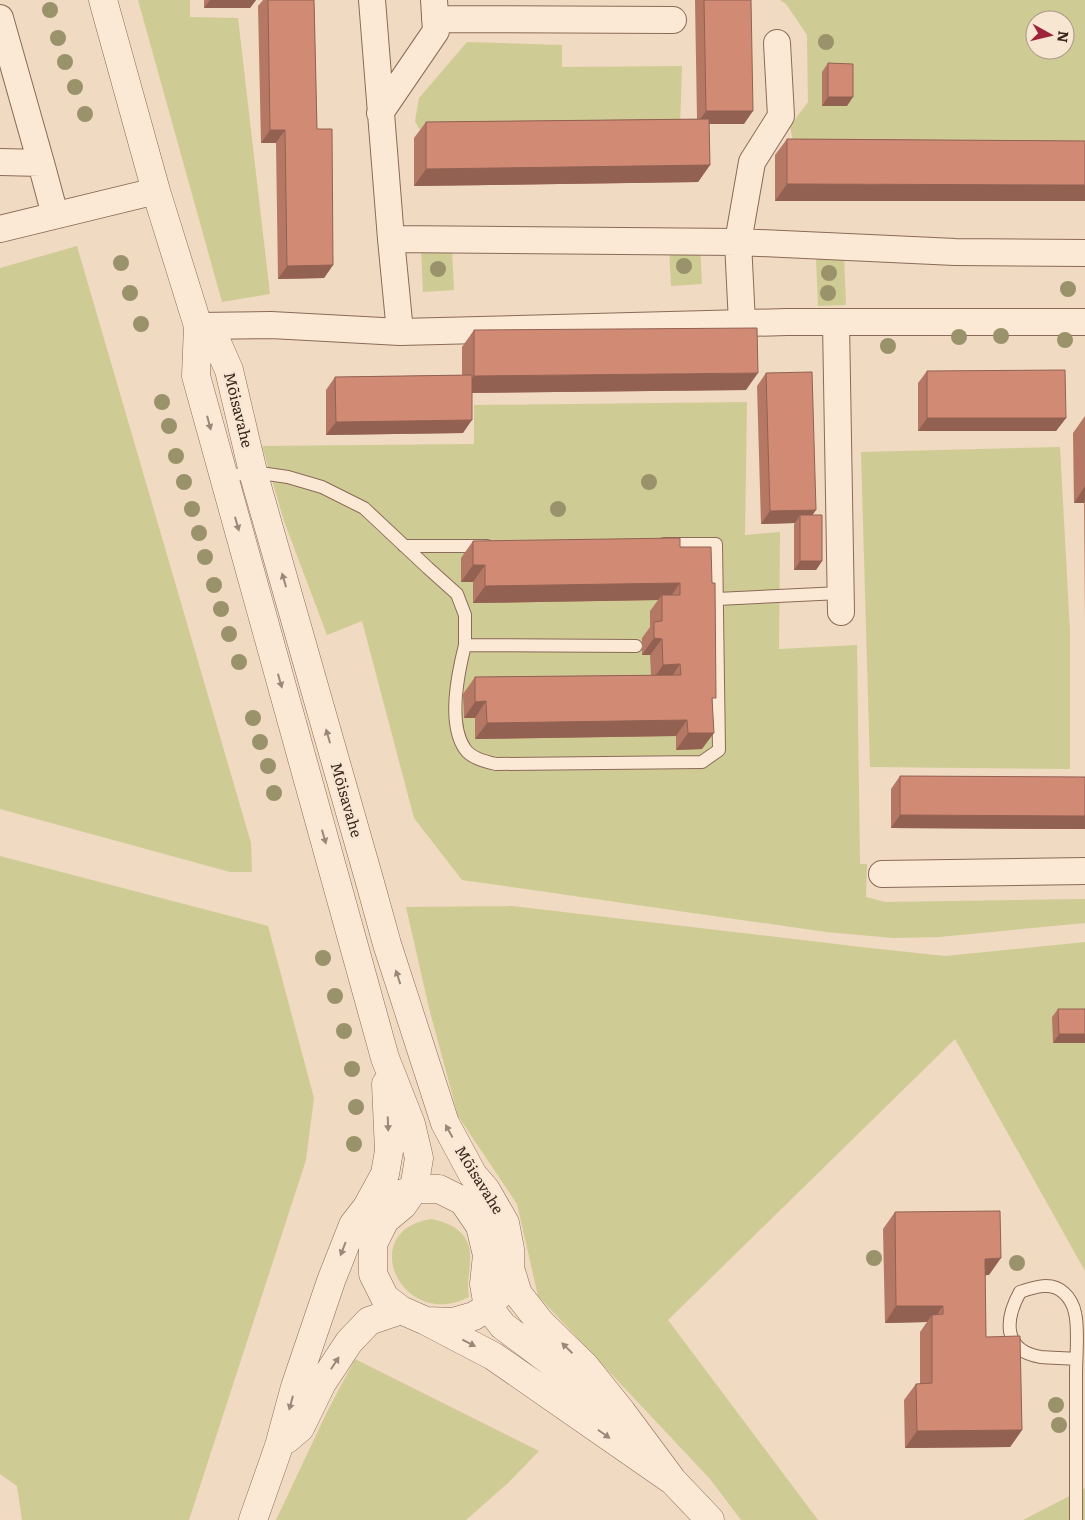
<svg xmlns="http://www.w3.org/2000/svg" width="1085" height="1520" font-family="Literata,serif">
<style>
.green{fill:#cfcb95;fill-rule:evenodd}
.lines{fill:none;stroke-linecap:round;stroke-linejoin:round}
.service-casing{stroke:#8b6a58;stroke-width:14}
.minor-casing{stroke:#8b6a58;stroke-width:28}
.tertiary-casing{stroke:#8b6a58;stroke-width:29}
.service{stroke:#fbe9d5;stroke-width:12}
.minor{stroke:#fbe9d5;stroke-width:26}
.tertiary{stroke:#fbe9d5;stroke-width:28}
.tree{fill:#9a926a}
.wall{fill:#b47865}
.shaded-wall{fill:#926152}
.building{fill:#d18b75;stroke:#926152}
.oneway{fill:#9a8879}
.labels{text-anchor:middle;stroke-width:4;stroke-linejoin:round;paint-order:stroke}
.street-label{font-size:15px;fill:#3a261d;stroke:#f7e6d1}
</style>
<rect width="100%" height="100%" fill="#f0dac1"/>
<path class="green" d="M138,0h52v17l48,1 32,276 -48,8z
M780,0h305v149l-291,-3 -4,-20 18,-24 -1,-67 -21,-31zM1035,20h30v30h-30z
M467,42l95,3v22l120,-1 -2,62 -261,1 -4,-8 4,-23z
M700,243l2,41 -31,2 -2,-42z
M77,246l174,597 1,29h-22l-230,-63v-541z
M452,249l2,41 -31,2 -2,-42z
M844,257l2,48 -28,1 -2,-48z
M747,402l-2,133 35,-3 -1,117 78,-4 3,219h7l-1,33 19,5 200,-3v24l-146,14 -46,1 -67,-6 -364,-52 -48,-62 -52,-197 -35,14 -43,-114 -22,-75 212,-2v-39z
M1060,447l10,184v138l-200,-2 -9,-315z
M0,856l268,70 46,172 -8,62 -117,360h-167l-5,-34 -17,-12z
M512,906l349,41 84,9 140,-14v329l-130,-232 -287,281 150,200h-77l-31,-41 -172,-183 -21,-92 -59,-88 -29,-108 -23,-101z
M431,1219c18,3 38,13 39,34 1,15 -4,29 -1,44 -67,35 -114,-66 -38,-78z
M355,1359l184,92 -31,32 -42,37h-190l51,-108z
M1085,1488v32h-62z"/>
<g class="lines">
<g class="service-casing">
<path id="service" d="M224,477l29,-5 35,5 34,10 42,21 64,60 29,26 8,21v30l171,1
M404,546h83
M717,599l123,-6
M465,645c-7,28 -18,78 0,104 6,9 21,13 31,15l206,-2 17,-12 -3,-206h-52
M1076,1359c-11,-1 -23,-1 -35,-2 -39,-6 -36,-38 -21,-65 14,-5 32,-11 44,1 5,4 10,13 11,20 4,15 1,44 1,61 0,49 0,97 0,146"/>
</g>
<g class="minor-casing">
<path id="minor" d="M372,0l19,239
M0,18l41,145
M435,19l238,1
M380,113l56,-82 -2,-31
M0,162l41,1 14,52
M0,229l156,-38
M836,322l5,290
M742,323l-4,-81 14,-80 29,-46 -4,-73
M198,326l73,-1 129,7 387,-10h298
M400,332l-9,-93 347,3 217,10 130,1
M882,874l203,-3"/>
</g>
<g class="tertiary-casing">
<path id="tertiary" d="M103,0l53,191 42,135 -2,50 189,682 26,66 8,34 -5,31 -11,16 -18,15 -12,24v30l12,24 16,12 25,11 67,35 180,125
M198,326l20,19 11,25 24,102 118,414 16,58 58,179 28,52 13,15 19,33 5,26v19l-7,22 -15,17 -14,9 -21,6 -26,-1
M398,1195l16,-6h25l24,12 17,25 7,29 -3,29 4,23 15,19 76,57 42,28
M510,1268l8,26 22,28 45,44 36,45 52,70 37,39
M287,1439l13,-11 22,-45 27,-41 20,-21 32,-11
M253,1520l26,-74 16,-59 36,-106 22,-56 14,-18 18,-33 4,-23 -3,-67"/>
</g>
<use href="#service" class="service"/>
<use href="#minor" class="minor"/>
<use href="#tertiary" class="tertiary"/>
</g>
<g class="tree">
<circle cx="50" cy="10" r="8"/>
<circle cx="58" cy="38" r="8"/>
<circle cx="826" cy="42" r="8"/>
<circle cx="65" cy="62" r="8"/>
<circle cx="75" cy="87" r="8"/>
<circle cx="85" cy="114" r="8"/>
<circle cx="121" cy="263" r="8"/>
<circle cx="684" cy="266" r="8"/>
<circle cx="438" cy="269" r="8"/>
<circle cx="829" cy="273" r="8"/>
<circle cx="1068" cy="289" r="8"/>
<circle cx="130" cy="293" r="8"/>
<circle cx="828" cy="293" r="8"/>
<circle cx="141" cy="324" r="8"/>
<circle cx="1001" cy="336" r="8"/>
<circle cx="959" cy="337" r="8"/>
<circle cx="1065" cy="340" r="8"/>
<circle cx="888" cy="346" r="8"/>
<circle cx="162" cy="402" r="8"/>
<circle cx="169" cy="426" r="8"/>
<circle cx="176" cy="456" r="8"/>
<circle cx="184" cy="482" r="8"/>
<circle cx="649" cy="482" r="8"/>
<circle cx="192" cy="509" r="8"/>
<circle cx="558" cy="509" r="8"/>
<circle cx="199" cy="533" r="8"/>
<circle cx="205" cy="557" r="8"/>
<circle cx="214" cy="585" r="8"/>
<circle cx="221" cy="609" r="8"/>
<circle cx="229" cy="634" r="8"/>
<circle cx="239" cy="662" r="8"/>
<circle cx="253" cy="718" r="8"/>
<circle cx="260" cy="742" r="8"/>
<circle cx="268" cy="766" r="8"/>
<circle cx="274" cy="793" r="8"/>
<circle cx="323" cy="958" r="8"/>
<circle cx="335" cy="996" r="8"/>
<circle cx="344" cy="1031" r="8"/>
<circle cx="352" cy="1069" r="8"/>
<circle cx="356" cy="1107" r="8"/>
<circle cx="354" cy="1144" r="8"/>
<circle cx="874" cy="1258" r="8"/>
<circle cx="1017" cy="1263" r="8"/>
<circle cx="1056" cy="1405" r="8"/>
<circle cx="1059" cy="1425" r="8"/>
</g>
<path class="wall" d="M204,0h52l-6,8h-46z
M263,0h51l3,129 16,136 -9,13 -46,1 -2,-136h-15l-3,-137z
M695,0h56l-7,124h-35l1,41 -12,17 -284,4v-48l12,-16 271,-3z
M828,63l19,43h-25v-34z
M787,139l298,2 -310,60v-46z
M474,330l272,60 -274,3 -9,40 -137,2v-45l9,-13 127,-2v-28z
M927,371l139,47 -10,13h-138v-48z
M766,373l46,142 10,46 -6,9h-22v-46l1,-1 -34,1 -4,-138z
M1085,416v204l-1,-117h-10l-1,-70z
M473,541l207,6 32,156 -10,46 -26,1v-14l-201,3v-21h-11l-1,-24 12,-17 176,-2 -1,-20h-8v-17l8,-11v-16l8,-11 -185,3v-21h-12v-24z
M900,776l185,1v52l-194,-1v-39z
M1058,1009h27l-32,34 -1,-26z
M895,1212l94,63h-4l1,62 36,93 -12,17 -105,1 -1,-48 12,-16h4v-52l7,-10 -42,1 -2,-94z"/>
<path class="shaded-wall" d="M210,0h46l-6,8h-46z
M828,97h25l-6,9h-25z
M706,111h47l-9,13h-47z
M270,130h15l-9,13h-15z
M710,165l-12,17 -284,4 12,-17z
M787,184l298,1v16h-310z
M333,265l-9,13 -46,1 9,-13z
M758,373l-12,17 -283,3 11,-17z
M927,418h139l-10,13h-138z
M472,420l-9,13 -137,2 10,-13z
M1085,486v15l-1,2h-10z
M816,510l-9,13 -7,-8 -5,8 -34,1 9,-13z
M800,561h22l-6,9h-22z
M473,565h12l-12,17h-12z
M680,583l-11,16 -7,-4 -4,5 -185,3 12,-17z
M654,638l8,1 -12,16h-8z
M680,664l-11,17 -18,1 12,-17z
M486,701l-11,17h-11l11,-16z
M687,720l-11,16 -201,3 12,-16z
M688,733h26l-12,16 -26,1z
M900,815l185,1v13l-194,-1z
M1059,1034h26v9h-32z
M1001,1258l-12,17 -16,1 12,-17z
M896,1306h47l-11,16v-7l-5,7 -42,1z
M1022,1430l-12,17 -105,1 12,-17z"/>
<path class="building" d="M268,0h46l3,129h15l1,136 -46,1 -2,-136h-15z
M704,0h47l2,111h-47z
M828,63l25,1v33h-25z
M709,119l1,46 -284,4v-47z
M787,139l298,2v44l-298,-1z
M757,328l1,45 -284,3v-46z
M1065,370l1,48h-139v-47z
M812,372l4,138 -46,1 -4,-138z
M472,375v45l-136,2 -1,-45z
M800,515h22v46h-22z
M680,538v9h31l1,36h3l1,115h-4l2,35h-26l-1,-13 -200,3 -1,-22 -11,1v-25l206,-2 -1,-11 -17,1 -1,-26 -8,-1v-16l8,-1v-26h18v-12l-195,3v-21h-12v-24z
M900,776l185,1v39l-185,-1z
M1058,1009h27v25h-26z
M1000,1211l1,47 -16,1 1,78 34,-1 2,94 -105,1 -1,-47 16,-1v-68l11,-1v-8h-47l-1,-94z"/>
<defs><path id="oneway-solid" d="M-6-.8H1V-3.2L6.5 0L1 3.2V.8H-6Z" transform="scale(1.25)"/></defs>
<g class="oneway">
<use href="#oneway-solid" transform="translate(209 423) rotate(75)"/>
<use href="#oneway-solid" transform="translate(237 524) rotate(74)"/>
<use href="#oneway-solid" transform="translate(284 580) rotate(-106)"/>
<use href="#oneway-solid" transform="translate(280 681) rotate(74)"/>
<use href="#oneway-solid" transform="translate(328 736) rotate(-106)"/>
<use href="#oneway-solid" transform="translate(324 837) rotate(74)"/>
<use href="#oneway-solid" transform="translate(398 977) rotate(-108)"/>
<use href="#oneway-solid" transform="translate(388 1124) rotate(88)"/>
<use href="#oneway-solid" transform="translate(449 1131) rotate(-119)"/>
<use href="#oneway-solid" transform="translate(343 1249) rotate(111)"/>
<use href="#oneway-solid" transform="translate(469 1343) rotate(27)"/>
<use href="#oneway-solid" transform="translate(567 1348) rotate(-136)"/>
<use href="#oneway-solid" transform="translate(335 1363) rotate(-57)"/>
<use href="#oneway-solid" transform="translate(291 1403) rotate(105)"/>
<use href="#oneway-solid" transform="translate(604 1434) rotate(35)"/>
</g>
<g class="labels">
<g class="street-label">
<text transform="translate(238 410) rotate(76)" y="5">Mõisavahe</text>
<text transform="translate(346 800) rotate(74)" y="5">Mõisavahe</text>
<text transform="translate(479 1180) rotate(58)" y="5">Mõisavahe</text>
</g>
</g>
<g transform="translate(1050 35) rotate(98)"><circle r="24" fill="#f7e6d1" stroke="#ab9989"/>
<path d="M0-4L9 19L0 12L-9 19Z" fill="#9e243b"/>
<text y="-8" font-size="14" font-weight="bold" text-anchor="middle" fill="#3a261d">N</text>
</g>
</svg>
